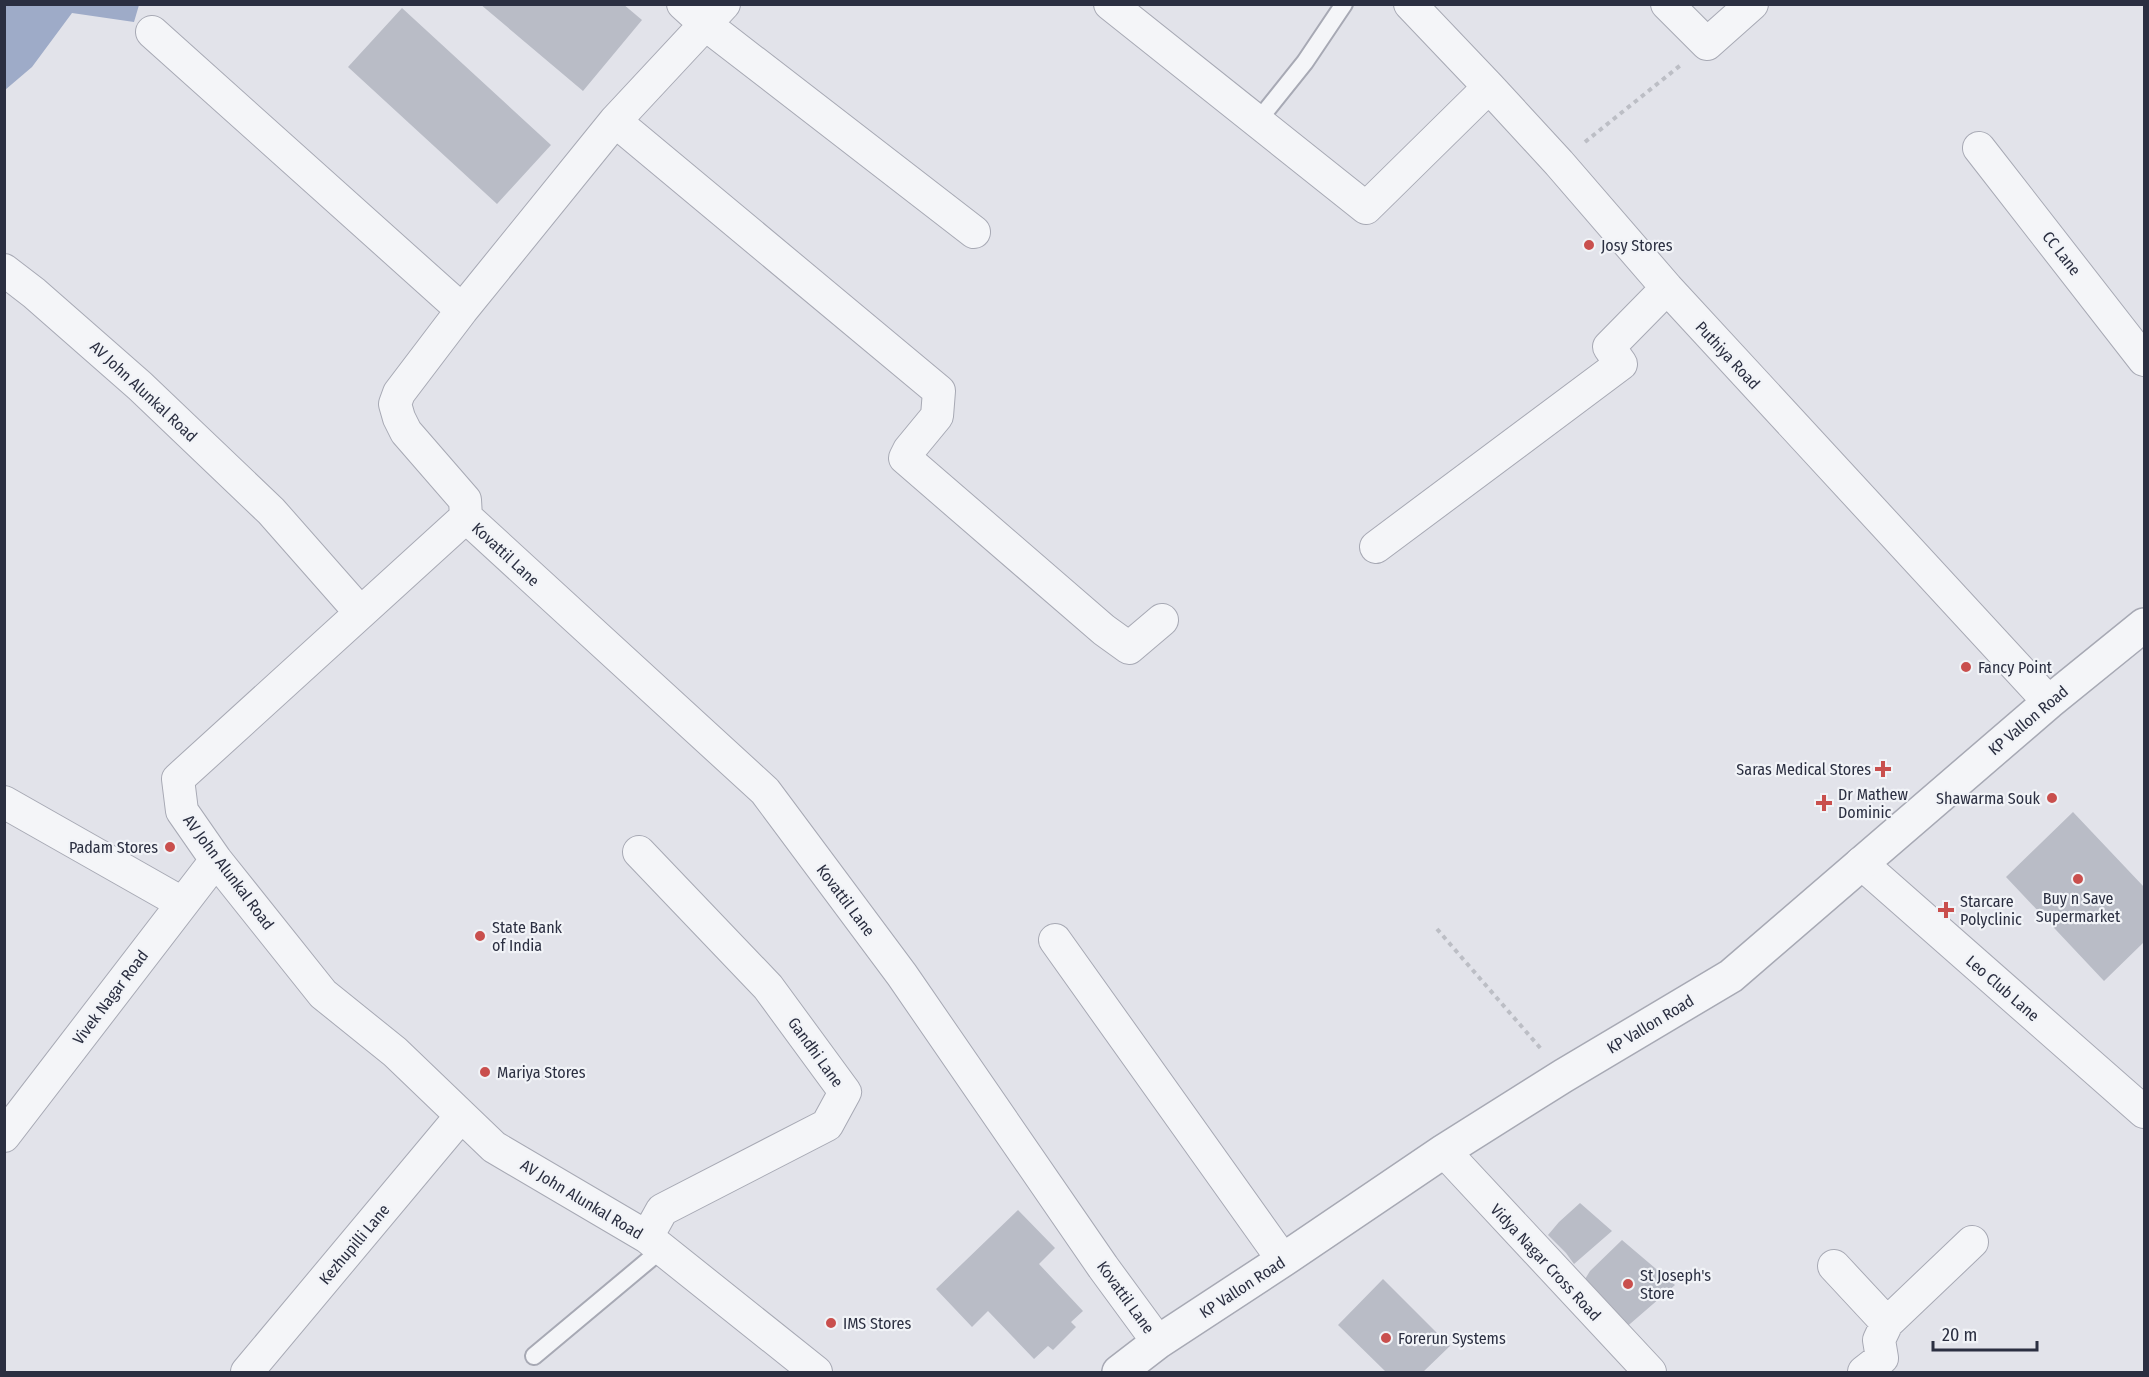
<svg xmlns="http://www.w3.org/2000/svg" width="2149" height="1377" font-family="'Fira Sans Condensed',sans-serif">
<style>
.water{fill:#9eabc8}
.building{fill:#b9bcc6}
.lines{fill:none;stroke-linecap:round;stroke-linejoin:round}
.service-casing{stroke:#a7a9b4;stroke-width:20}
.minor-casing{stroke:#a7a9b4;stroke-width:34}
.tertiary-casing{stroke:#a7a9b4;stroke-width:36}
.path{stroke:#bcbec5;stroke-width:4;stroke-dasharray:4.5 4.5;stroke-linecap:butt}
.service{stroke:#f4f5f8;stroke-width:16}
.minor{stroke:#f4f5f8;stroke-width:32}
.tertiary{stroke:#f4f5f8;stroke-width:33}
.poi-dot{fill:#c94f4d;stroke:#f1f3f7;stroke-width:2}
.labels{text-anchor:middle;stroke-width:4.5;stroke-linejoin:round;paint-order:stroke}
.poi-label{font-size:16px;fill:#2b2f41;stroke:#f1f3f7;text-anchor:start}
.street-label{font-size:16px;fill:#2b2f41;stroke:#f1f3f7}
</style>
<rect width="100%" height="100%" fill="#e2e3ea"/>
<path class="water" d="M5,4h134v1l-5,17 -62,-9 -40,54 -27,23z"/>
<path class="building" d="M480,4h143l19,16 -59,71z
M402,8l149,137 -54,59 -149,-137z
M2073,812l71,75v55l-40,39 -98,-104z
M1580,1203l32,28 -38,33 -8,-11 -18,-18 11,-13z
M1018,1210l37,38 -16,16 44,47 -12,11 5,5 -23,23 -5,-4 -14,13 -46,-48 -16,16 -36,-38z
M1622,1240l53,45 -52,45 -41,-46 8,-13z
M1383,1279l67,67 -27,26h-37l-48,-47z"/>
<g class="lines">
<g class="service-casing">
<path id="service" d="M1257,122l48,-60 39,-58
M534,1356l128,-107"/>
</g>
<g class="minor-casing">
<path id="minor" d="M683,4l22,20 269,208
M1110,4l256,204 123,-121
M1410,4l79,83 70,76 108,125 382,414
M1667,4l40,40 45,-40
M152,32l310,278
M615,121l109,-117
M1979,148l165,212
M4,270l30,23 106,93 131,125 89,101
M466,517l299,274 137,184 201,292 55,75
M1376,547l245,-183 -12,-17 58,-59
M4,802l178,101
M639,852l129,135 77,105 -18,33 -165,85 -15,27
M1861,863l283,249
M1055,940l228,320
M4,1136l212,-276
M1444,1151l206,221
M1834,1266l53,57
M247,1372l214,-256
M816,1372l-169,-135 -153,-90 -99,-95 -72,-58 -107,-134 -34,-49 -4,-32 288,-262 -1,-17 -59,-68 -7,-14 -4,-14 4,-11 63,-83 153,-189 324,270 -2,25 -28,34 -4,8 199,172 25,18 33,-28
M1864,1372l18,-14 -3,-18 8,-17 85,-81"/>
</g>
<g class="tertiary-casing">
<path id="tertiary" d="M1119,1372l39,-30 125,-82 161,-109 119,-75 168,-100 318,-274 95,-77"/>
</g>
<path class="path" d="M1585,142l97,-78
M1437,929l105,121"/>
<use href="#service" class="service"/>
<use href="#minor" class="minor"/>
<use href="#tertiary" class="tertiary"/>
</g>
<g class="poi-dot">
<circle cx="1589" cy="245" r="6"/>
<circle cx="1966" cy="667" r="6"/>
<path d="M1880 760h6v6h6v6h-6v6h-6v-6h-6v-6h6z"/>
<circle cx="2052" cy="798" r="6"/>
<path d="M1821 794h6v6h6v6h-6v6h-6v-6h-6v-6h6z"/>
<circle cx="170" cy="847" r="6"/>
<circle cx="2078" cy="879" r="6"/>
<path d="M1943 901h6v6h6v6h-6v6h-6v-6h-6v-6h6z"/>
<circle cx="480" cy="936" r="6"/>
<circle cx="485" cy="1072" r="6"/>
<circle cx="1628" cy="1284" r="6"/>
<circle cx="831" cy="1323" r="6"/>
<circle cx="1386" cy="1338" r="6"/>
</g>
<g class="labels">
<g class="poi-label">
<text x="1601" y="251">Josy Stores</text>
<text x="1978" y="673">Fancy Point</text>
<text x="1871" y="775" text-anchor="end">Saras Medical Stores</text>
<text x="1838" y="800">Dr Mathew<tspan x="1838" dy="18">Dominic</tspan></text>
<text x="2040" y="804" text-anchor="end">Shawarma Souk</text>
<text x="158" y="853" text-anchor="end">Padam Stores</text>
<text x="2078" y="904" text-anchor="middle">Buy n Save<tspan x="2078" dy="18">Supermarket</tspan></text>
<text x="1960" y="907">Starcare<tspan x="1960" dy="18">Polyclinic</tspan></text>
<text x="492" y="933">State Bank<tspan x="492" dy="18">of India</tspan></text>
<text x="497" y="1078">Mariya Stores</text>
<text x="1640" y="1281">St Joseph's<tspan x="1640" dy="18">Store</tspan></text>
<text x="843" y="1329">IMS Stores</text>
<text x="1398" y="1344">Forerun Systems</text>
</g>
<g class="street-label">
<text transform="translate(2062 253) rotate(52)" y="6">CC Lane</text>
<text transform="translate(1728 355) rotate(47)" y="6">Puthiya Road</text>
<text transform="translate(144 391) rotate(43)" y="6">AV John Alunkal Road</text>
<text transform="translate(506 554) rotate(43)" y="6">Kovattil Lane</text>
<text transform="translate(2028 720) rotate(-40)" y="6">KP Vallon Road</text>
<text transform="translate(229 872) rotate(53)" y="6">AV John Alunkal Road</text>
<text transform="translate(846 900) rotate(53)" y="6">Kovattil Lane</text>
<text transform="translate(2003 988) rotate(41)" y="6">Leo Club Lane</text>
<text transform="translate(110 997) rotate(-53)" y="6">Vivek Nagar Road</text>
<text transform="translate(1650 1024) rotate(-31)" y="6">KP Vallon Road</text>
<text transform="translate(816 1052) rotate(54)" y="6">Gandhi Lane</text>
<text transform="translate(582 1199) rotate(31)" y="6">AV John Alunkal Road</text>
<text transform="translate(354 1244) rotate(-50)" y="6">Kezhupilli Lane</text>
<text transform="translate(1546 1262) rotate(47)" y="6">Vidya Nagar Cross Road</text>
<text transform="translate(1242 1287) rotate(-33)" y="6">KP Vallon Road</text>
<text transform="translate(1126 1297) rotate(54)" y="6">Kovattil Lane</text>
</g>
</g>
<rect width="2149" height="1377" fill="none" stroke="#2b2f41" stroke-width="12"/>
<path d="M1933 1341v9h104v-9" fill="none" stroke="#2b2f41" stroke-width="3"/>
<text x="1942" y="1341" font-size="18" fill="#2b2f41" stroke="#f1f3f7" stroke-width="4.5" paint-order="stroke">20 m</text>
</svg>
